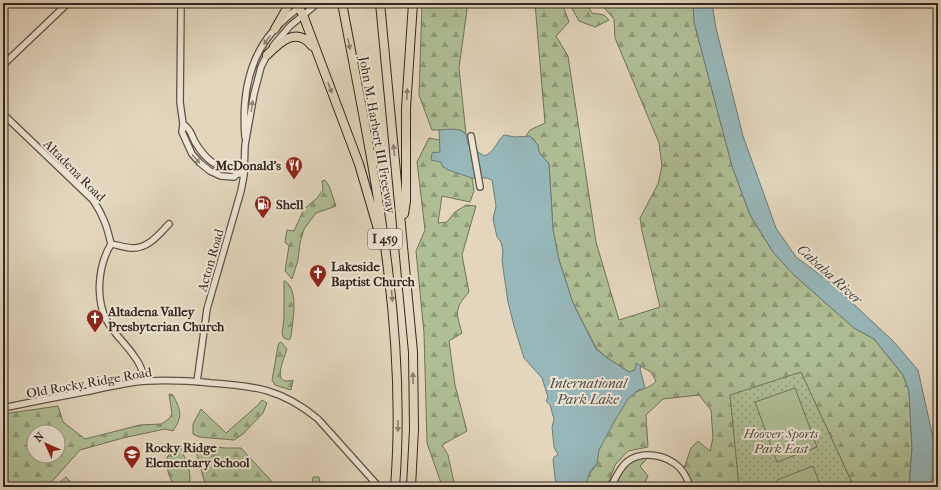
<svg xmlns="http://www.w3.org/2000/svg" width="941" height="490" font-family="'IM FELL French Canon',serif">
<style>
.forest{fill:url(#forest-firs);stroke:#71735a;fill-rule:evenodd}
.park{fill:url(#park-dots);stroke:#71735a}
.pitch{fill:#afbf95;stroke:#71735a}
.water{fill:#97b7b9;stroke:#6f7d7c}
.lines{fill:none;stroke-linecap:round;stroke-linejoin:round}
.minor-casing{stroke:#5f5347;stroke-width:8}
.highway-casing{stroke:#332720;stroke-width:10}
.minor{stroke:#ede4d4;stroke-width:5.5}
.highway{stroke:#e3d6bd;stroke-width:8}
.oneway{fill:#90867a}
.oneway2{fill:#8b7e6e}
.labels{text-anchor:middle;stroke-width:4;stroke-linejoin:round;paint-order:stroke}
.shield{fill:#ede4d4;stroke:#6b6056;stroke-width:1}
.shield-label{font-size:12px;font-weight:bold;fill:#332720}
.street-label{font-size:13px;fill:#332720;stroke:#ede4d4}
.poi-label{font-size:13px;font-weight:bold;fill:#332720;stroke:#ede4d4;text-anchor:start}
.park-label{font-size:13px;font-style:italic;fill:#524d3d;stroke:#ede4d4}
.water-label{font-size:14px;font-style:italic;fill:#4c4b46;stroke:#ede4d4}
</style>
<defs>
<pattern id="forest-firs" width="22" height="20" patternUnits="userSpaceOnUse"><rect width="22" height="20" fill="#afbf95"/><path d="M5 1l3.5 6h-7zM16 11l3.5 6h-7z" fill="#8f9b79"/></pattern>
<pattern id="park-dots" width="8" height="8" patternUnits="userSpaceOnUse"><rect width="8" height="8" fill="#afbf95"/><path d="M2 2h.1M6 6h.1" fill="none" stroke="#8f9b79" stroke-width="1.8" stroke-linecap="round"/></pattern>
</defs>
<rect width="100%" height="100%" fill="#e3d6bd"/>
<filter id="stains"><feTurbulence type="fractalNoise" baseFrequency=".005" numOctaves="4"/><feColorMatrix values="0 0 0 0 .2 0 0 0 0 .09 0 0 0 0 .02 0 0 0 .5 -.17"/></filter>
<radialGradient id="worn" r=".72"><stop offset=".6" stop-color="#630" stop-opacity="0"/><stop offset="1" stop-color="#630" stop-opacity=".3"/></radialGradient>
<path class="forest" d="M422,3h45v7l-8,58 7,66 -6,-4h-28l-13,-35z
M535,3h27l7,19 -13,14 12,20 28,186 23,78 41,-13 -18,-76 -2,-13 18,-34 4,-18 -3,-23 -44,-105 -1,-19 -14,-16h93l1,19 38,144 18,49 23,37 21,23 60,53 20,11 29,36 6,16 3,57 -3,39h-55l-54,-114 -34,114h-75l-7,-19 7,-20 7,-7 12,10 3,-13 -2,-28 -12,-15 -36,4 -17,16 2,32 -20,4 -13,14 -8,22h-22c1,-9 6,-15 11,-22 2,-4 1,-10 3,-15 3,-11 21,-41 29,-51 9,-11 21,-9 28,-18l-5,-9 -14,-8 -1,6 -7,2 -23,-15 -10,-9 -23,-45 -14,-43 -6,-30 -4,-66 -10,-12 -5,-13 -8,-3 4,-6 15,-7z
M569,3h17l6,10 12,2 5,5 -14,7 -16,-6z
M429,138l11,2 1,22 31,16 2,13 -4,11 -28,-6 -4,27 9,-1 8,-10 11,-7 10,1 -14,49 7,37c-15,17 -13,20 -7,41l-13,8 6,44 12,46 -25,14 6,10 7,32h-18l4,-4 -14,-40 -3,-110 -8,-82 9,-21 -8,-68z
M325,180l4,6 7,20 -20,7 -12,16 -4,14 -2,17 -6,19 -7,-8 4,-25 -4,-4 2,-12 7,1 10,-22 13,-11 6,-8 -1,-9z
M284,281h1c15,10 7,41 6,56l-2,3 -5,-2 -2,-4 2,-15z
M281,342l6,7c-2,8 -17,38 6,31l-2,10 -16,-5 -3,-5 6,-34 1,-3z
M169,394l4,1c8,16 10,21 0,36l-8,-2 -42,9 -43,12 -33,37h-44v-73l55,-8 5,16 22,17 55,-14 21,-1 8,-5 3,-5zM34,432h24v24h-24z
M262,400l5,3 -4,10 -20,21 -9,6 -35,-3 -6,-3v-10l8,-15 25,24 32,-28z
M200,445l25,3h16l35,38 -70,1 -10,-35 1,-5z
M178,447l3,1c4,12 13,27 7,39h-11l-4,-2 -5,-13 -1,-15z
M649,457l-9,9 8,10 -5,11h-28c11,-23 10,-24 34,-30z
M313,477h6l2,10h-9z"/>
<path class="park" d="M801,372l53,115h-115l-9,-92z"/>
<path class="pitch" d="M795,388l22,59 -40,15 -22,-60z
M813,466l8,21h-41l-3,-7z
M66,477l9,10h-13l-3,-4z"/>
<path class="water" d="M693,3h19l4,25 27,108 33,92 20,29 35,26 62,58 25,29 19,86 -7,31h-21l3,-39 -3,-57 -6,-16 -29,-36 -20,-11 -60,-53 -21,-23 -23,-37 -18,-49 -38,-144z
M452,129l8,1 6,4 2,11 16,11c10,-3 12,-14 20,-21l11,2 15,-1 8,9 1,7 10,12 4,66 6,30 14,43 23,46 10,8 23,15 6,-2 1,-7 5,3 -1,3 5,19 -7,2 -10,9 -14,23 -15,28 -2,14 -7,7 -5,16h-29l-3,-27 1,-3 4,-2 -4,-8 -2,-20 2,-8 -4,-14 -4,-4 2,-4 -6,-19 -18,-20 -10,-32 -6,-24 -6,-41 1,-10 -2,-9 -4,-5 -4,-18 3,-13 -4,-26 -5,-2h-15l-24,-8 -6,-4 -1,-4 -10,-2 1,-7 8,-1 -1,-22z"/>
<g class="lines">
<g class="minor-casing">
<path id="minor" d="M181,3l-1,99 3,22 -1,8 10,22 8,9 10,8 11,5 13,1 3,-3
M273,46l17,-20 28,-23
M3,65l65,-62
M3,114l90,86c10,15 14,26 18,44 -13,22 -16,55 -4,77 7,13 19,23 27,35 6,7 9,16 12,25
M183,124c8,6 8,10 12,18 10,17 21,26 40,29l2,3h4
M471,136l9,51
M245,137c-3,-38 3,-78 29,-107 9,-10 20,-19 31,-27
M111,244c7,1 15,4 22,4 16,0 26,-14 36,-24
M197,382l10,-73 34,-118 3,-16 1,-30 9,-51 7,-27 7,-14
M3,408c29,-6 58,-12 87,-17 18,-4 38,-9 57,-10 21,-1 43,0 64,2 44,3 71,6 107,36l61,68
M611,487c4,-9 9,-20 17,-26 15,-11 39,-6 52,7 5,6 8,12 10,19"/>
</g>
<g class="highway-casing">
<path id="highway" d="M296,3l7,12 56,149 21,72
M342,3c30,160 66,320 53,484
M380,3l33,349 1,77 -3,58
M275,29l15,-26
M267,55c13,-13 30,-29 45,-9
M404,214l2,-13v-93l7,-105"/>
</g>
<use href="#minor" class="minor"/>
<use href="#highway" class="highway"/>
</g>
<defs><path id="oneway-solid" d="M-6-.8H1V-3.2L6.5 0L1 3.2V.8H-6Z"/></defs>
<g class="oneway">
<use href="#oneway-solid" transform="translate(267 40) rotate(125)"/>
<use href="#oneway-solid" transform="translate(252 106) rotate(-82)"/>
<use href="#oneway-solid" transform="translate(196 159) rotate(49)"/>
</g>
<g class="oneway2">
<use href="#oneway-solid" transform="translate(349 44) rotate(79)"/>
<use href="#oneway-solid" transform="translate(330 88) rotate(69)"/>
<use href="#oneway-solid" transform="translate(407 94) rotate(-88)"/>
<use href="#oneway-solid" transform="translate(394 150) rotate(-96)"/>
<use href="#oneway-solid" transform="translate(392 296) rotate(85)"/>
<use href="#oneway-solid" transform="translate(413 378) rotate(-91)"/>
<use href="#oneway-solid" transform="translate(398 426) rotate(91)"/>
</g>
<defs>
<g id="restaurant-pin" transform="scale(0.9)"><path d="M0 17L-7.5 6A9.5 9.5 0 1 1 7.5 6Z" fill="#8f2418" stroke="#ede4d4"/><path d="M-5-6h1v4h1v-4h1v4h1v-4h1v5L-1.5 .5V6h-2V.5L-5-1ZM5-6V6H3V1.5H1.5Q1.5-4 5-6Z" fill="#fff"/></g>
<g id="fuel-pin" transform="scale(0.9)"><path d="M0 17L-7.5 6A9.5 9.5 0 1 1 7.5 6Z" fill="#8f2418" stroke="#ede4d4"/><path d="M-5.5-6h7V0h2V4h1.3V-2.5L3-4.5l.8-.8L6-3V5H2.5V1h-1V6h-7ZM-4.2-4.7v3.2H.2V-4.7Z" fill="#fff"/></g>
<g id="church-pin" transform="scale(0.9)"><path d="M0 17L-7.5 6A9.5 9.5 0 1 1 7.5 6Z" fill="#8f2418" stroke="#ede4d4"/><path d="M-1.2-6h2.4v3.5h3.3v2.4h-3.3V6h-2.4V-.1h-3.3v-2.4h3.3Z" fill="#fff"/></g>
<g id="school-pin" transform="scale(0.9)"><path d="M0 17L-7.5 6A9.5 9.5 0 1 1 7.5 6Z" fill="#8f2418" stroke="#ede4d4"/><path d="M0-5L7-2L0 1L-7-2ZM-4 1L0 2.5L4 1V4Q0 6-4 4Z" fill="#fff"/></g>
</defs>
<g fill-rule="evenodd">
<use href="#restaurant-pin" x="294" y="165"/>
<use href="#fuel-pin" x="263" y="204"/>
<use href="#church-pin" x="318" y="273"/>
<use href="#church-pin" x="95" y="318"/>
<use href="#school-pin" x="132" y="454"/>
</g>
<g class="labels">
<rect class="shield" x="368" y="229" width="34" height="20" rx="3"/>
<g class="shield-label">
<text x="385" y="243">I 459</text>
</g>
<g class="street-label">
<text transform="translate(378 135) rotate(80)" y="5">John M. Harbert III Freeway</text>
<text transform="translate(75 170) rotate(45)" y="5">Altadena Road</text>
<text transform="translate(210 260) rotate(-74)" y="5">Acton Road</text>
<text transform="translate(89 382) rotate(-10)" y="5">Old Rocky Ridge Road</text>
</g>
<g class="poi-label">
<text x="281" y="170" text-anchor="end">McDonald's</text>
<text x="276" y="209">Shell</text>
<text x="331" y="271">Lakeside<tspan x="331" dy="15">Baptist Church</tspan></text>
<text x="108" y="316">Altadena Valley<tspan x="108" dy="15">Presbyterian Church</tspan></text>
<text x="145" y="452">Rocky Ridge<tspan x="145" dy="15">Elementary School</tspan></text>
</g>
<g class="park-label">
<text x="781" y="438">Hoover Sports<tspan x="781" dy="15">Park East</tspan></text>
</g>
<g class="water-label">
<text transform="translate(830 274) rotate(42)" y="5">Cahaba River</text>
<text x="588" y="388">International<tspan x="588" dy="16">Park Lake</tspan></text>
</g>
</g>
<rect width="941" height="490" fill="none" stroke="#e3d6bd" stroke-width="16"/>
<rect x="4" y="4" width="933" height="482" fill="none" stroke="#332720" stroke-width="2"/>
<rect x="8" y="8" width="925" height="474" fill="none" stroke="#332720"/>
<g transform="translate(46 444) rotate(315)"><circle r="19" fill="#ede4d4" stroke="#a3988c"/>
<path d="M0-3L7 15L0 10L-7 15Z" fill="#8f2418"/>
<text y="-6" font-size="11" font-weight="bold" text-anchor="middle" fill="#332720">N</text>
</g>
<rect width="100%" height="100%" filter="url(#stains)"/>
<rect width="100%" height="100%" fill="url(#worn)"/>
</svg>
